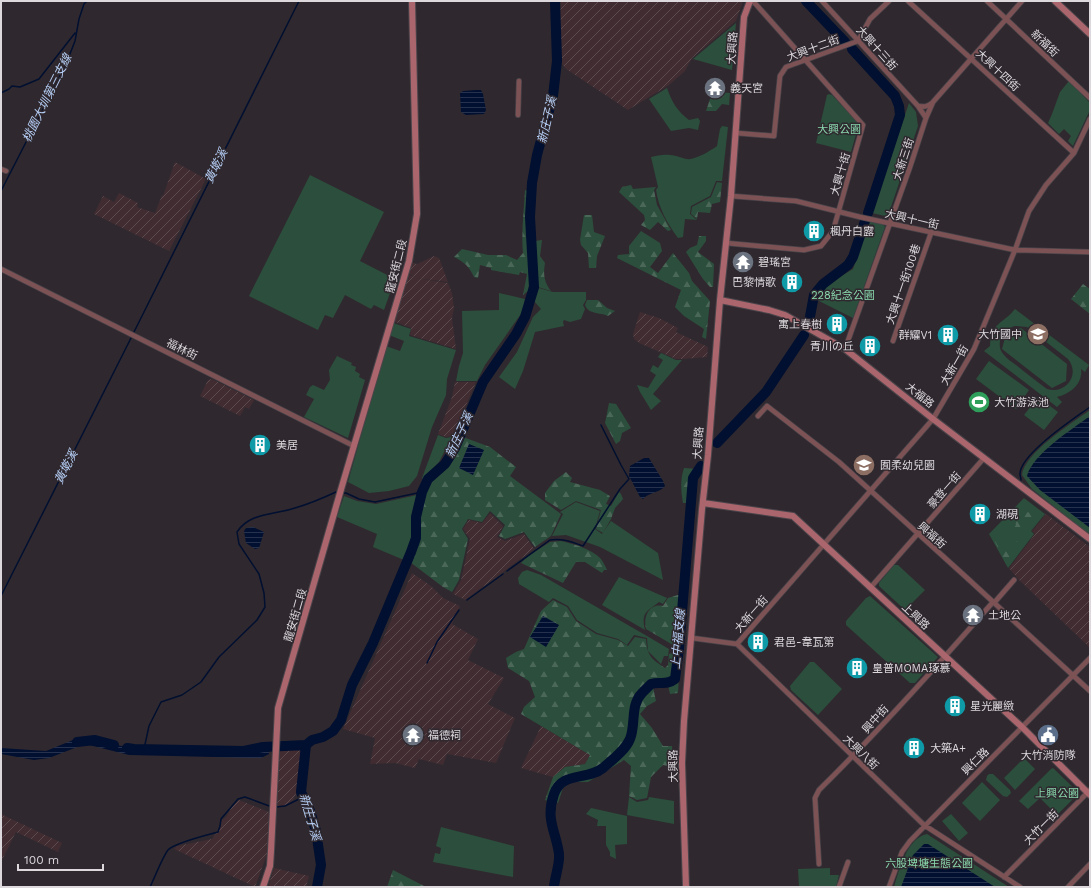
<svg xmlns="http://www.w3.org/2000/svg" width="1091" height="888" font-family="'Work Sans','Noto Sans TC','Noto Sans JP',sans-serif">
<style>
.industrial{fill:url(#industrial-furrows)}
.green{fill:#2c4e3c;fill-rule:evenodd}
.forest{fill:url(#forest-firs)}
.water{fill:url(#water-rules)}
.lines{fill:none;stroke-linecap:round;stroke-linejoin:round}
.stream{stroke:#010f30;stroke-width:1.5}
.river{stroke:#010f30;stroke-width:10}
.street-casing{stroke:#4b454b;stroke-width:6}
.secondary-casing{stroke:#4b454b;stroke-width:8}
.street{stroke:#7d5255;stroke-width:4.5}
.secondary{stroke:#aa666c;stroke-width:6}
.labels{text-anchor:middle;stroke-width:3;stroke-linejoin:round;paint-order:stroke}
.street-label{font-size:11px;fill:#dcd8dc;stroke:#2f292f}
.poi-label{font-size:11px;fill:#dcd8dc;stroke:#2f292f;text-anchor:start}
.park-label{font-size:11px;fill:#89d8ad;stroke:#2f292f}
.water-label{font-size:12px;font-style:italic;fill:#b6cef5;stroke:#2f292f}
</style>
<defs>
<pattern id="industrial-furrows" width="10" height="10" patternUnits="userSpaceOnUse"><rect width="10" height="10" fill="#402c31"/><path d="M-1 1l2-2M0 10L10 0M9 11l2-2" fill="none" stroke="#5b4a4e"/></pattern>
<pattern id="forest-firs" width="22" height="20" patternUnits="userSpaceOnUse"><rect width="22" height="20" fill="#2c4e3c"/><path d="M5 1l3.5 6h-7zM16 11l3.5 6h-7z" fill="#4a6758"/></pattern>
<pattern id="water-rules" width="6" height="5" patternUnits="userSpaceOnUse"><rect width="6" height="5" fill="#010f30"/><path d="M0 2.5h6" fill="none" stroke="#25314d"/></pattern>
</defs>
<rect width="100%" height="100%" fill="#2f292f"/>
<path class="industrial" d="M561,1h182l-7,20 -44,37 -7,13 -16,14 -41,25 -62,-41 -4,-5 -2,-49z
M175,162l31,17 -37,72 -75,-37 9,-18 11,6 5,-9 19,10 -1,4 18,6 7,-18 1,1z
M434,256l5,2 9,24 -33,-4 -8,-6 4,-10 6,2z
M407,273l8,5 33,5 4,10 2,15 -2,10 4,31 -46,-14 1,-7 -18,-7z
M640,312l19,6 19,10 -2,4 32,15 -1,10 -24,2h-7l-37,-16 -5,-4 -1,-5z
M212,379l42,21 -5,9 -4,-2 -5,9 -40,-20 8,-16z
M455,382h21l-23,54 -7,1 -8,-3 14,-37z
M490,513l13,13 -6,11 8,4 19,-7 10,15 -69,51 -12,-6 8,-14 9,-41 -7,-10 6,-9 13,3z
M1046,514l44,33v97l-1,3 -71,-68 -9,-11 26,-34 -3,-3z
M412,573l19,13 12,12 17,8 -8,18 26,15 -10,21 36,18 -16,26 27,14 -19,45 -49,-9 -4,11 -24,-6 -4,9 -20,-5 -25,1 5,-26 -32,-9z
M541,726l49,29 -5,9 -20,3 -12,10 -32,-9z
M280,747l22,2 -5,43 -4,8 -7,5 -9,1z
M239,800l30,12 -2,42 -12,33 -81,-38 3,-3 35,-7 7,-9 1,-6 2,-4 4,-3 7,-12z
M1,814l61,29 -4,9 -42,-20 -15,30z
M274,868l35,8 -3,11h-38z"/>
<path class="green" d="M736,23l-4,47 -39,-11z
M1069,81l21,22v7l-17,36 -5,-5 3,-5 -7,-7 -5,5 -11,-11 4,-9 8,-22z
M667,88c5,14 10,23 22,32l9,-2 2,3 -2,9 -9,-2 -18,3 -22,-32z
M829,94l3,1 27,29 -8,28 -35,-9 11,-48z
M909,103l7,9 2,14 -29,87 -4,3 -13,-3z
M722,126l6,1 -6,54h-6l-6,15 -19,10 -1,8 7,6 -12,-1 -2,18 -5,1c-11,-15 -19,-29 -22,-48l2,-3 -7,-30c6,-1 12,-3 19,-2 7,0 14,5 21,4 9,-2 19,-8 26,-13l3,-17z
M310,175l74,37 -24,49 35,18 -11,31 -10,-5 -3,4 -26,-14 -12,23 -8,-3 -7,15 -69,-34z
M870,220l12,2 3,5 -32,91 -36,-18 2,-6 4,-7 30,-18z
M539,288l14,4h33v8l-3,5 2,4 -4,10 -11,3 -6,-2 -1,2 1,4 -29,6 -12,39 -8,18 -16,-12 18,-25 16,-35 8,-8 -7,-8z
M499,293l26,6 -2,12 -38,54 -8,16h-21l3,-15 4,-13 -1,-42 37,-1z
M1015,309l74,56 -4,7 -4,-3c2,15 -11,25 -24,28l5,5 -5,5 -73,-56 6,-5c1,-24 13,-22 25,-37zM1015,326l12,1 41,32c13,16 -3,36 -21,30 -11,-8 -21,-16 -31,-24 -4,-3 -9,-6 -12,-10 -10,-11 -1,-26 11,-29z
M393,323l18,6 -2,7 47,14 -9,29 -1,16 -14,32 -15,49 -8,10 -20,5 -20,2 -21,-11 38,-136 14,5 4,-10 -15,-6z
M1021,328l46,36 -1,17 -14,7 -50,-39 4,-15z
M661,353l15,7h6l-29,34 8,7 -10,9 -11,-18 -3,-7 11,3 8,-13 -6,-4 3,-6 5,3 5,-8 -5,-3z
M337,356l15,7 -1,2 5,2 -1,4 5,3 -1,3 6,3 -17,58 -44,-21 10,-18 -8,-4 4,-8 3,-2 11,5 6,-10 -1,-10z
M989,361l40,29 -13,19 -40,-30z
M1038,397l20,15 -14,18 -20,-15z
M1090,410v125l-58,-46 -10,-14c2,-22 50,-52 68,-65z
M438,435l8,3 6,-1 -13,25 -16,17 -1,-1z
M417,495l-5,21v22l-8,22 -31,-13 4,-13 -40,-17 7,-21 13,5 19,3z
M1024,498l21,16 -14,17 3,3 -26,34 -19,-34z
M576,502l24,9 -5,18 7,5 9,-13 47,32 5,27 -63,-33 -34,-12 -14,1 11,-22 -3,-2z
M894,565h4l27,25 -20,20 -26,-24v-3z
M527,570l14,5 106,61 22,13 -1,7h-4l-3,8 -13,-13 -1,-13 -13,-3 -7,10 -9,-6 -21,-6 -20,-13 -9,-14 -15,-8 -4,4 -30,-18 -1,-6 4,-6z
M619,577l48,21 -4,6 -4,-2c-13,10 -18,11 -14,28l-43,-25z
M870,596l68,61 -23,26h-5l-64,-58v-4l20,-23z
M810,662h4l28,27 -24,26 -27,-25 -1,-4z
M1024,758l11,11 -20,21 -11,-12z
M1053,768l26,25 -22,22 -17,-17 -12,11 -9,-8 32,-32z
M989,774h4l17,16 1,3 -4,4 -4,-1 -17,-16 1,-4z
M982,782l18,18 -20,21 -18,-18z
M629,797l8,5 11,-2 1,-3 25,4v23l-47,-9z
M591,808l36,8v28l-12,1 1,14 -6,-3v-4l-4,-7v-19h-9l1,-6 -12,-6z
M951,814l17,19 -9,8 -17,-20z
M441,827l73,19 -1,31 -80,-15 2,-9 5,1 1,-6 -5,-2z
M927,834l82,53h-115c5,-17 13,-49 33,-53z
M830,868v7h9l-3,12h-37l-1,-18z"/>
<path class="forest" d="M711,92l19,1 -1,12 -7,-1 -6,7h-10l4,-12z
M717,182l5,1 -2,19 -8,2 -2,9 -12,-1 -1,7 -6,-5 1,-7 19,-10z
M631,185l2,4 23,-2 -2,3 3,15 14,25 -3,1 -10,-9 -8,8 -9,-5 4,-5 -1,-5 -25,-23 3,-5z
M525,190l3,1v41l3,41 -3,18 -5,4 4,-21 -7,-2 -1,3 -28,-5v-2l-11,-3 -2,13 -4,-1c-5,-11 -10,-15 -20,-20l8,-8 26,6h18l11,5 6,-7c-2,-19 1,-43 2,-63z
M584,215h8l2,17 11,4 -8,20 -1,12h-7l-1,-15 -7,-8 -1,-5z
M641,231l19,12 2,8 -12,16 8,6 15,-20 16,20 3,8 18,20 -4,38 -4,-2 2,-8 -20,-13 -9,-9 6,-17 -64,-32 1,-3 11,-1v-8z
M699,236h7v5l-8,11 16,12 -1,23h-3l-7,-8 -17,-27 4,-4 7,-3z
M542,240l-2,16 5,7c-2,11 -1,19 6,28l-13,-4 -3,-46z
M1083,284l7,5v25l-19,-15z
M587,300h11l9,8 8,3 -7,5c-8,-4 -19,-1 -23,-11z
M609,403l7,1 15,24 -9,5 -2,8 -4,3 -11,-21z
M463,437l27,10 26,20 -6,9 51,38 -10,22 -16,11 -11,-15 -19,7 -6,-3 6,-11 -15,-14 -8,11 -14,-3 -6,10 6,10 -9,41 -7,12 -9,-5 -33,-25 10,-23v-23l5,-23 6,-11 18,-17 10,-18z
M684,468l13,1 -5,34h-9c-2,-12 -3,-23 1,-35z
M566,472l6,6 -2,4 30,8 10,6 -4,8 5,2 8,-14 2,2 2,5 -8,9 -4,11 -8,14 -7,-4 5,-19 -25,-9 -15,9 -16,-10v-7l9,-12z
M1033,512l2,5c-6,8 -9,16 -15,24l-7,2 -3,-9 6,-9 -3,-8 4,-4z
M998,539l14,21 -2,5 -4,-1 -11,-22z
M561,541c13,3 30,8 39,17 3,3 5,8 7,12h-3l-2,3 -17,-11h-9l-13,21 -42,-20 7,-7 22,-14z
M681,594l-4,53 -4,-2 -27,-16c-3,-12 3,-26 17,-23l5,-8z
M553,600l14,7 9,14 20,13 22,6 10,6 7,-9 11,2c1,16 5,20 19,29l3,-3 1,-11 3,-1 8,4 -2,36 -8,1 -3,-13 -15,2 4,18 -9,5 -7,8 12,14 11,18h9l1,21 -10,-2 -12,12 -4,21 -10,2 -8,-4 2,-30 -7,-6 -36,22h-17l-8,6 -5,15 -13,-3 8,-23 12,-10 20,-3 5,-9 -69,-41 3,-7 11,-10 -6,-16 -21,-13 -2,-10 10,-6 8,-3 17,-38z
M393,870l33,17h-39z"/>
<path class="water" d="M476,90h5l2,4 3,16 -2,4 -18,1 -5,-3 -1,-19 3,-2z
M1090,416v112l-50,-38 -13,-14c6,-22 44,-46 63,-60z
M469,444l15,6 -11,25 -14,-7z
M644,458h5l14,23 2,5c-5,7 -16,6 -22,13l-3,-2 -11,-21 1,-10z
M253,527l11,5 -5,16 -4,1 -9,-6 -2,-12 2,-3z
M543,616l16,9 -13,22 -16,-10z
M80,739l60,10 104,4 17,-2 8,-4v7l-8,4 -132,-3 -44,-11 -36,14 -15,2 -33,-6v-6l45,3 27,-11z
M924,844h4l67,43h-94l12,-32z"/>
<g class="lines">
<path class="stream" d="M1,93l8,-4 3,-3 8,1 19,-8 36,-46
M1,191l65,-127 9,-23 4,-22 5,-15 3,-3
M134,332l165,-331
M1021,480c0,-2 -1,-4 -1,-6 0,-20 55,-56 70,-67
M342,493h4l13,6 16,3 47,-10
M507,571l43,-31c12,-2 22,2 33,6l37,-57 9,-10 -8,-14 -20,-40
M1,596l130,-258
M467,600l36,-26
M427,663l10,-21 22,-32
M144,749l5,-23 12,-24 21,-7 19,-13 18,-25 38,-37 8,-13 -1,-14 -5,-19 -20,-30 -2,-12c13,-20 38,-17 58,-24 14,-4 28,-10 41,-16l3,1
M276,807l9,-1 18,-9
M150,887c5,-10 12,-29 18,-37 6,-7 39,-15 50,-18l2,-6 1,-7 17,-20 7,-2 27,10"/>
<path class="river" d="M806,1l39,41
M852,49l43,47 4,10 1,9 -32,98
M809,322l5,-27 9,-11 25,-19 5,-8 12,-36
M717,443l49,-51 38,-57
M77,742l18,-2 19,5
M127,748l7,1 110,2 19,-4 43,-2
M317,887l4,-22 -5,-34 -6,-20 -9,-19 5,-47 6,-5 11,-3 10,-6 8,-11 11,-35 21,-42 38,-91 5,-14v-21l6,-25 6,-13 17,-15 10,-16 28,-66 33,-48 9,-17 9,-30 -4,-70 2,-34 5,-28 16,-59 4,-35 -2,-60
M554,887c1,-11 6,-23 5,-33 -3,-23 -14,-34 -5,-60 8,-23 33,-13 49,-26 9,-8 22,-17 27,-29 6,-14 0,-34 12,-46 3,-3 7,-7 9,-9 9,-3 15,2 24,-5l4,-31 14,-170 8,-12"/>
<g class="street-casing">
<path id="street" d="M822,1l96,105 8,12
M908,1l166,152
M987,1l103,97
M858,41l12,-22 19,-18
M918,106c6,1 9,1 14,-3
M518,115l1,-34
M736,133l38,3 6,-60 6,-9 72,-26
M1,169l5,2
M731,196l65,5 64,16 155,33 75,2
M726,243l78,7 17,-4 12,-15 30,-106 -110,-124
M1,269l353,177
M893,341l38,-108
M845,349l65,-182 16,-49 7,-16 89,-101
M758,416l9,-10 72,56 127,115 124,114
M871,587l113,-129
M994,603l20,-23
M692,638l45,6 187,181 96,62
M737,644l196,-225 41,-70 41,-99 14,-39 17,-26 28,-32 16,-34
M819,864l-4,-66 4,-8c61,-60 118,-124 174,-188
M1004,877l86,-87
M839,887l9,-25
M889,887l13,-35 8,-11 180,-183
M1068,887l22,-23"/>
</g>
<g class="secondary-casing">
<path id="secondary" d="M1055,1l35,33
M720,300l49,10 16,5 60,34 88,70 157,120
M703,503l90,13 229,211 68,68
M263,887l7,-21 1,-15 7,-143 64,-222 67,-225 8,-47 -5,-213
M686,887l-4,-124 2,-42 18,-212 6,-54 12,-155 11,-104 13,-179 6,-16"/>
</g>
<use href="#street" class="street"/>
<use href="#secondary" class="secondary"/>
</g>
<defs>
<g id="temple-disc" transform="scale(1.15)"><circle r="9.5" fill="#6b7280" stroke="#2f292f"/><path d="M0-6L5-2H3V0L6.5 2.5H4V6H1.5V3h-3V6H-4V2.5H-6.5L-3 0V-2H-5Z" fill="#fff"/></g>
<g id="building-disc" transform="scale(1.15)"><circle r="9.5" fill="#0f9aa8" stroke="#2f292f"/><path d="M-4-6H4V6H1V3H-1V6H-4ZM-2.5-4.3h1.7v1.8h-1.7ZM.8-4.3h1.7v1.8H.8ZM-2.5-1h1.7V.8h-1.7ZM.8-1h1.7V.8H.8Z" fill="#fff"/></g>
<g id="school-disc" transform="scale(1.15)"><circle r="9.5" fill="#8d6e63" stroke="#2f292f"/><path d="M0-5L7-2L0 1L-7-2ZM-4 1L0 2.5L4 1V4Q0 6-4 4Z" fill="#fff"/></g>
<g id="stadium-disc" transform="scale(1.15)"><circle r="9.5" fill="#2e9e5b" stroke="#2f292f"/><path d="M0-5a6.5 5 0 1 0 0 10a6.5 5 0 1 0 0-10ZM-3.5-1.8h7v3.6h-7Z" fill="#fff"/></g>
<g id="civic-disc" transform="scale(1.15)"><circle r="9.5" fill="#5c6f8a" stroke="#2f292f"/><path d="M-.6-6.5H3V-4.5H.6V-3L4-1V1h2V6H-6V1h2V-1L-.6-3ZM-1.2 2.5V6h2.4V2.5Z" fill="#fff"/></g>
</defs>
<g fill-rule="evenodd">
<use href="#temple-disc" x="715" y="88"/>
<use href="#building-disc" x="814" y="231"/>
<use href="#temple-disc" x="743" y="262"/>
<use href="#building-disc" x="792" y="282"/>
<use href="#building-disc" x="837" y="324"/>
<use href="#school-disc" x="1038" y="334"/>
<use href="#building-disc" x="948" y="335"/>
<use href="#building-disc" x="870" y="346"/>
<use href="#stadium-disc" x="979" y="402"/>
<use href="#building-disc" x="260" y="445"/>
<use href="#school-disc" x="864" y="465"/>
<use href="#building-disc" x="980" y="514"/>
<use href="#temple-disc" x="973" y="615"/>
<use href="#building-disc" x="758" y="642"/>
<use href="#building-disc" x="857" y="668"/>
<use href="#building-disc" x="955" y="706"/>
<use href="#temple-disc" x="413" y="735"/>
<use href="#civic-disc" x="1048" y="735"/>
<use href="#building-disc" x="914" y="748"/>
</g>
<g class="labels">
<g class="street-label">
<text transform="translate(1045 43) rotate(44)" y="4">新福街</text>
<text transform="translate(732 48) rotate(-86)" y="4">大興路</text>
<text transform="translate(813 48) rotate(-20)" y="4">大興十二街</text>
<text transform="translate(877 48) rotate(48)" y="4">大興十三街</text>
<text transform="translate(998 70) rotate(43)" y="4">大興十四街</text>
<text transform="translate(903 159) rotate(-72)" y="4">大新三街</text>
<text transform="translate(840 174) rotate(-74)" y="4">大興十街</text>
<text transform="translate(912 219) rotate(13)" y="4">大興十一街</text>
<text transform="translate(396 266) rotate(-76)" y="4">龍安街二段</text>
<text transform="translate(903 284) rotate(-71)" y="4">大興十一街100巷</text>
<text transform="translate(182 349) rotate(26)" y="4">福林街</text>
<text transform="translate(954 365) rotate(-60)" y="4">大新一街</text>
<text transform="translate(920 395) rotate(39)" y="4">大福路</text>
<text transform="translate(698 443) rotate(-86)" y="4">大興路</text>
<text transform="translate(944 490) rotate(-49)" y="4">豪登一街</text>
<text transform="translate(932 535) rotate(42)" y="4">興福街</text>
<text transform="translate(751 614) rotate(-49)" y="4">大新一街</text>
<text transform="translate(295 615) rotate(-74)" y="4">龍安街二段</text>
<text transform="translate(916 616) rotate(43)" y="4">上興路</text>
<text transform="translate(875 719) rotate(-48)" y="4">興中街</text>
<text transform="translate(861 752) rotate(44)" y="4">大興八街</text>
<text transform="translate(975 761) rotate(-45)" y="4">興仁路</text>
<text transform="translate(673 766) rotate(-91)" y="4">大興路</text>
<text transform="translate(1041 827) rotate(-45)" y="4">大竹一街</text>
</g>
<g class="poi-label">
<text x="730" y="92">義天宮</text>
<text x="830" y="235">楓丹白露</text>
<text x="758" y="266">碧瑤宮</text>
<text x="776" y="286" text-anchor="end">巴黎情歌</text>
<text x="822" y="328" text-anchor="end">寓上春樹</text>
<text x="1022" y="338" text-anchor="end">大竹國中</text>
<text x="932" y="339" text-anchor="end">群耀V1</text>
<text x="854" y="350" text-anchor="end">青川の丘</text>
<text x="994" y="406">大竹游泳池</text>
<text x="276" y="449">美居</text>
<text x="880" y="469">囿柔幼兒園</text>
<text x="996" y="518">湖硯</text>
<text x="988" y="619">土地公</text>
<text x="774" y="646">君邑-韋瓦第</text>
<text x="872" y="672">皇普MOMA琢慕</text>
<text x="970" y="710">星光麗緻</text>
<text x="428" y="739">福德祠</text>
<text x="930" y="752">大築A+</text>
<text x="1048" y="759" text-anchor="middle">大竹消防隊</text>
</g>
<g class="park-label">
<text x="839" y="133">大興公園</text>
<text x="843" y="299">228紀念公園</text>
<text x="1057" y="797">上興公園</text>
<text x="929" y="867">六股埤塘生態公園</text>
</g>
<g class="water-label">
<text transform="translate(47 98) rotate(-64)" y="4">桃園大圳第三支線</text>
<text transform="translate(547 120) rotate(-77)" y="4">新庄子溪</text>
<text transform="translate(216 166) rotate(-64)" y="4">黃墘溪</text>
<text transform="translate(459 435) rotate(-65)" y="4">新庄子溪</text>
<text transform="translate(66 467) rotate(-63)" y="4">黃墘溪</text>
<text transform="translate(678 639) rotate(-85)" y="4">上中福支線</text>
<text transform="translate(310 817) rotate(74)" y="4">新庄子溪</text>
</g>
</g>
<rect width="1091" height="888" fill="none" stroke="#dcd8dc" stroke-width="4"/>
<path d="M18 864v6h85v-6" fill="none" stroke="#dcd8dc" stroke-width="2"/>
<text x="24" y="864" font-size="12" fill="#dcd8dc" stroke="#2f292f" stroke-width="3" paint-order="stroke">100 m</text>
</svg>
